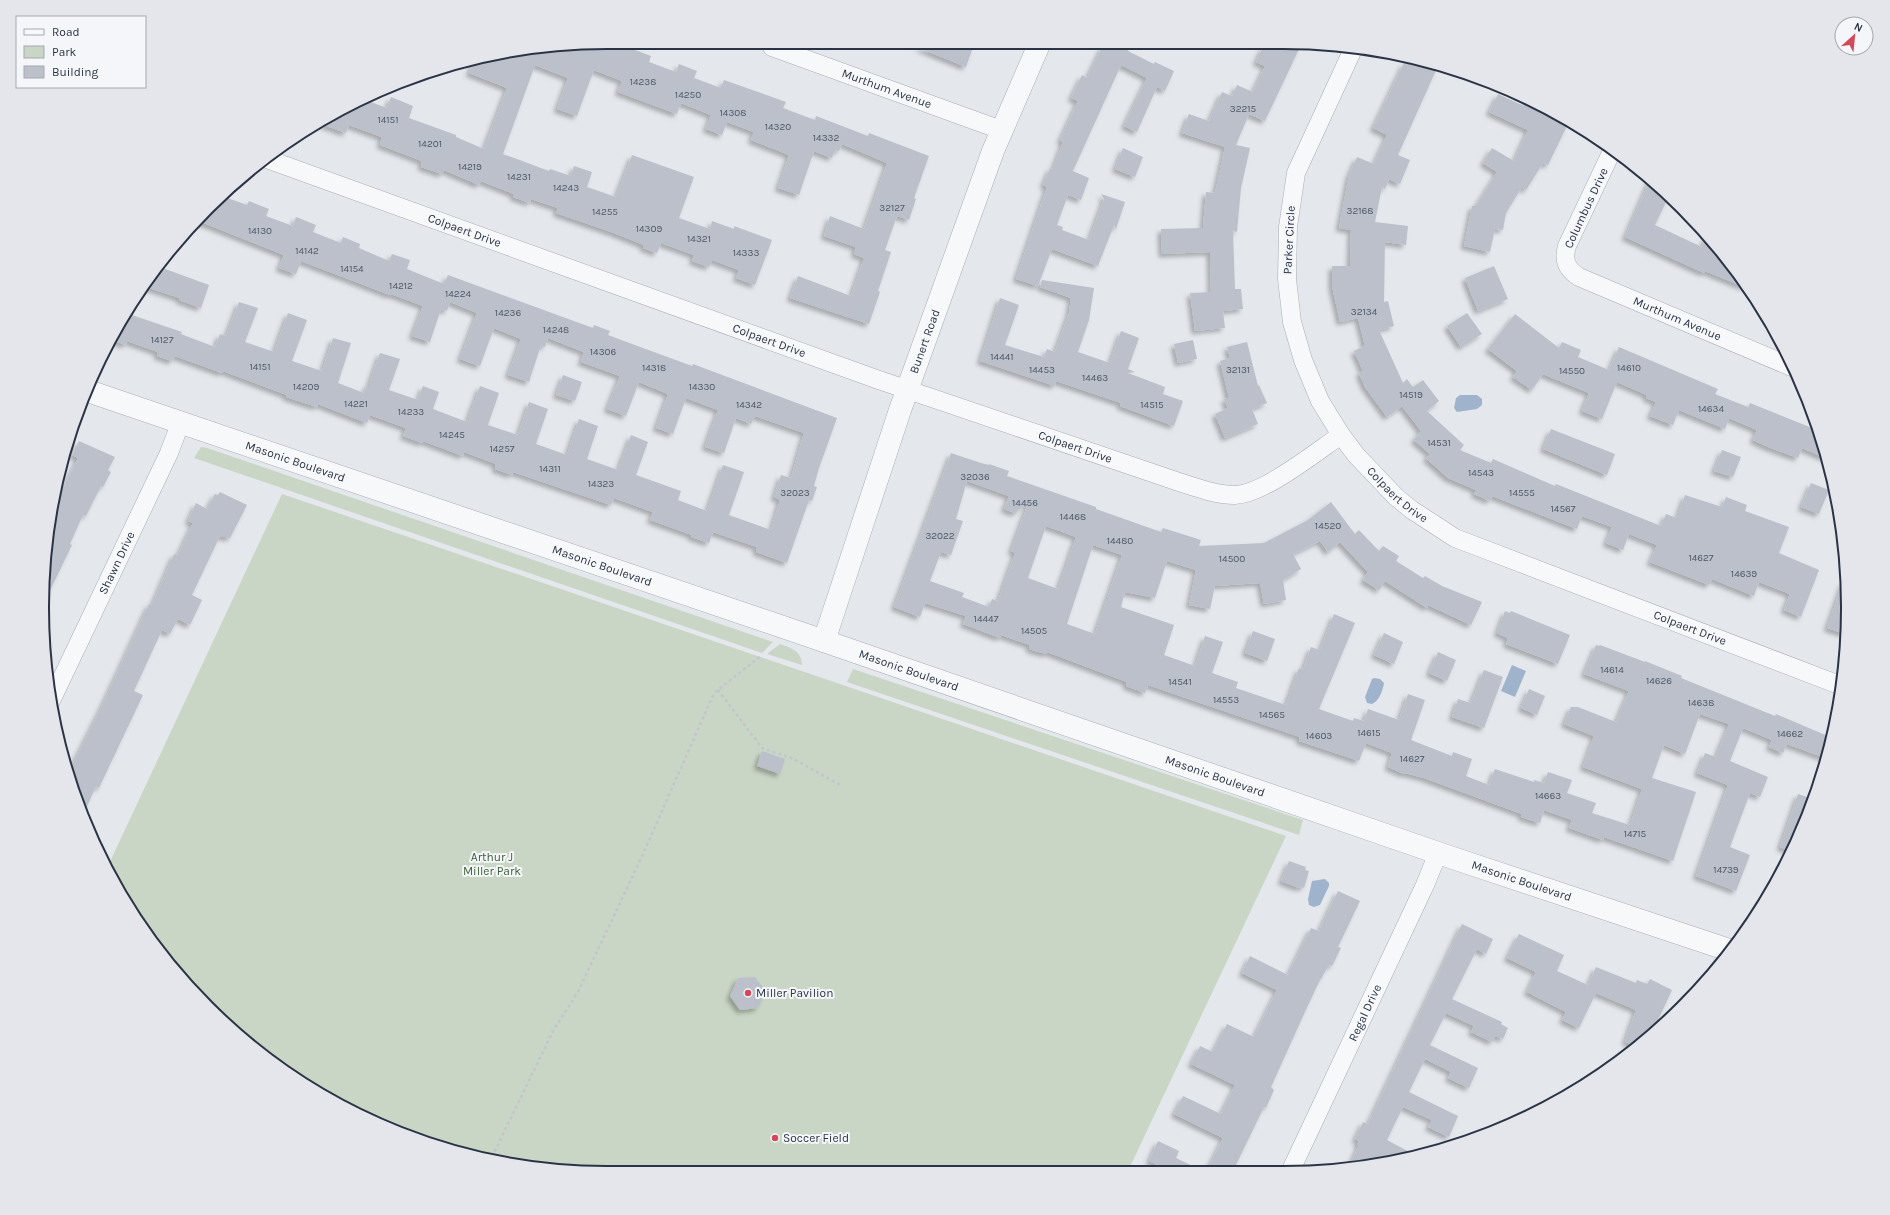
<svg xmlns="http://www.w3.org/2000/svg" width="1890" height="1215" font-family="Karla,sans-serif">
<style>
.green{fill:#c9d6c5}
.water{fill:#9fb4cc}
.building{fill:#bbc0ca;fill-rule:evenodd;filter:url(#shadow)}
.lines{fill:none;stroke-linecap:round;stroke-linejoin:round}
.minor-casing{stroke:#a9aeb7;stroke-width:19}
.tertiary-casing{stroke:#a9aeb7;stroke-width:23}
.path{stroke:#c2c5cb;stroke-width:2.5;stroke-dasharray:3 3;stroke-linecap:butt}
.minor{stroke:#f7f8fa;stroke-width:18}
.tertiary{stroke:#f7f8fa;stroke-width:22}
.poi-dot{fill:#d1495b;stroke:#f4f6f9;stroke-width:1.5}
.labels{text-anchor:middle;stroke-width:4;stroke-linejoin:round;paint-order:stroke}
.number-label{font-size:10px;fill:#4f5766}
.street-label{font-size:12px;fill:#2b3445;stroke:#f4f6f9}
.park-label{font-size:12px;fill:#3f6138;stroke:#f4f6f9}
.poi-label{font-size:12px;fill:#2b3445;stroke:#f4f6f9;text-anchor:start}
.rim{fill:none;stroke:#2b3445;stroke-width:2}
</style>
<defs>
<filter id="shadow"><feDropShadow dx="-3.5" dy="3.5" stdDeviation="2" flood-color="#0004"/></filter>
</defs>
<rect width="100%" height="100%" fill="#e4e7ec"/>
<path class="green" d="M201,447l6,1 566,194 -11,11 -568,-195z
M282,494l1004,342 -158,335 -594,-3 -143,-38 -66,-33 -90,-64 -53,-53 -64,-90 -10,-24z
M780,644c11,4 22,7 22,21l-35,-11z
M853,669l450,151 -4,15 -452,-153z"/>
<path class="water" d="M1460,395h17l5,4v6l-5,4 -20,3 -3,-4 2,-10z
M1512,665l14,6 -11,26 -14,-6z
M1374,678l6,1 4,4c-1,7 -5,18 -12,21l-5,-1 -2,-6 7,-18z
M1325,879l4,4v3l-9,19 -6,2 -5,-2 -1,-6 4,-18z"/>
<path class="building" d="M533,47h94l24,9 -2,6 27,10 3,-8 18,7 -3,7 27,10 3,-8 62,22 -3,6 32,12 1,-4 52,20 1,-3 60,23 -15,42 2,1 -7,21 -12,-4 -12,34 6,2 -13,39 2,1 -11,32 -79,-26 8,-22 53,20 13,-38 -10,-4 2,-7 -32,-11 6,-20 34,13 23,-66 -45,-19 -3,7 -4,-1 -3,8 -18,-7 -15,44 -21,-7 11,-33 -38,-15 3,-8 -27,-10 -5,13 -16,-6 5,-14 -30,-12 -4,11 -59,-22 4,-11 -28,-11 -17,46 -20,-7 11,-31 -33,-13 -32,89 46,17 1,-2 21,7 3,-10 18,6 -5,15 29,10 16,-42 62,22 -15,41 31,11 2,-8 22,8v-3l38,14 -17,45 -19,-7 3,-8 -27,-10 -3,7 -17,-6 2,-6 -33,-12 -4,10 -14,-5 1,-3 -30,-12 -58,-20 2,-5 -27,-9 -1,4 -17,-6 1,-3 -33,-13 -2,4 -35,-15 -2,4 -21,-7 1,-6 -42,-16 2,-8 -33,-12 -3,8 -25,-9 47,-23 19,7 4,-11 22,9 -4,12 47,17v2l28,12 23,-61 -38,-15 5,-12z
M917,47h56l-7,20z
M1102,47h28l-2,4 26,13 1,-2 19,9 -9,20 -8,-4 -20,45 -13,-6 23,-48 -26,-13 -48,106 16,7 -8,22 -13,-5 -11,30 6,2 -1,3 27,10 15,-41 -3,-5 24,8 -9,27 -2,-4 -16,41 -46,-17 -14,37 -22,-7 31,-92 -4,-2 7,-17 3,1 10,-27 -3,-2 18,-39 -7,-3 11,-23 5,3z
M1263,47h37l-35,74 -16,-7 -13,31 14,3 -9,40 -4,44 -4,-1 2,58h6l2,20 -20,2 2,17 -30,3 -5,-38 21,-1 -1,-40 -48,2 -1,-25 42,-1 3,-36 9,1 10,-46 -43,-14 7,-19 20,7 13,-29 10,4 5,-11 16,7 12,-26 -9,-4z
M1410,59l17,4 10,5 -39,87 12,5 -10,24 -11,-5 -4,10 -3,-2 -7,35 33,4 -2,19 -21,-3 -1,60 4,-1 6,25 -15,4 24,53 4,-4 6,8 10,-7 16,21 -12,10 37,34 -4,5 31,13 2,-4 62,27 1,-2 105,42 5,-12 11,4 8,-23 37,12 4,-10 21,8 -2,6 44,16 -10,26 40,17 -18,47 -17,-7 6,-16 -31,-12 -5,14 -42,-17 -3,6 -59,-23 7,-17 -28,-11 -6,16 -17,-7 6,-16 -30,-11 -5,13 -85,-33 -2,5 -16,-7 2,-4 -28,-12 -22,-20 4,-4 -16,-14 7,-9 -19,-25 -15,11 -22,-30 -6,-14 4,-2 -9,-20 11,-5 -7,-28 -18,4 -8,-36v-20h18l1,-36 -12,-2 10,-53 8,-18 17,7 13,-29 -14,-7 31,-65 3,2z
M1498,94l26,12 4,-8 4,2 36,24 -20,41 -5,-2 -17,27 -4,-3 -16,26 -3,17 -8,-1 -5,23 -26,-6 8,-40h4l21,-34 -14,-9 9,-15 22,13 14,-31 -39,-18z
M1123,148l20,9 -8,20 -20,-8z
M1650,179l19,17 -14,29 47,22 4,-11 25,27 16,25 -42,-17 -1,2 -79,-36z
M222,196l25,9 2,-4 20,8 -3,7 27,10 3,-9 20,8 -3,7 28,11 2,-6 17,7 -1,4 30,13 3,-7 18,6 -3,9 37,15 4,-9 145,53 1,-3 16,6 -2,4 16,6 68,25 1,-2 144,54 -18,50 -5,18 3,1 -5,14 -3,-1 -22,63 -31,-11 1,-5 -44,-15 -4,11 -18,-6 1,-2 -42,-15 3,-8 -39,-14 -3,7 -98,-33 -1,3 -17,-6 1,-5 -32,-12 -1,4 -40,-15 -1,2 -19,-7 3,-8 -36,-13 -3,8 -49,-19 -1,3 -31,-10 1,-2 -64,-24 -1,2 -47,-17 -3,5 -15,-5 1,-4 -31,-11 -1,4 -15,-5 15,-27 56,19 -1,2 34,13 5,-13 6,2 13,-34 19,6 -13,34 29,10 14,-39 19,7 -15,41 30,10 11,-33 18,5 -13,40 26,10 3,-8h2l11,-32 20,6 -11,31 29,10 5,-14 16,6 -6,17 34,13 13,-36 19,7 -11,32 30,10 11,-33 19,7 -12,35 31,11 12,-36 19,7 -11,33 31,11 13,-35 17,7 -12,33 45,16 -3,9 29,11 16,-46 21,7 -15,43 42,15 9,-30 -6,-3 7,-22 10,3 13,-45 -49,-17 -4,8 -15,-6 -12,35 -19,-6 13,-37 -32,-12 -13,36 -17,-6 12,-34 -29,-12 -13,34 -19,-7 13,-33 -39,-14 3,-10 -36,-14 -3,9 -4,-2 -12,37 -21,-7 13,-36 -27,-11 -14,38 -20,-7 17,-46 -27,-11 -3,9 -6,-2 -11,33 -18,-6 11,-30 -32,-12 -1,1 -89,-34 -5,13 -17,-6 5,-13 -88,-35 12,-13z
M157,266l52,19 -8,23 -22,-8 1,-2 -37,-12z
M1494,266l14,33 -30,12 -13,-33z
M1042,280l52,8 -5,32 -11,32 32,11 11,-32 18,7 -11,31 7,3 -7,1 37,14 -2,7 20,7 -9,25 -54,-20 1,-3 -65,-22 -1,5 -75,-25 20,-63 19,7 -14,40 39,12 3,-8 8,3 14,-39 2,-15 -31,-11z
M1467,313l15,21 -21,13 -14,-21z
M1515,314l44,34 3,-6 19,8 -3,7 31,13 10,-23 99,42 -3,5 33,13 2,-4 67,27 11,29 -26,-11 -4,10 -30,-11 -15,-7 4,-10 -28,-12 -4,11 -46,-19 -6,15 -23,-9 6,-14 -10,-4 1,-3 -30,-13 -15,37 -20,-8 7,-18 -46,-19 -11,16 -19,-13 4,-6 -29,-22z
M1193,340l4,19 -19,4 -4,-19z
M1247,342l11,44 1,-1 8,18 -15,6 6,15 -33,14 -10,-24 13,-6 -4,-9 5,-1 -9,-37 10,-3 -3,-11z
M563,375l19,7 -7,19 -19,-6z
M1551,429l64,25 -8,21 -64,-26z
M79,441l36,16 -7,13 3,2 -8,15 -2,-1 -15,30 -3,-1 -13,29 2,1 -28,58 -1,-32 15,-72 20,-41 -6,-3z
M1722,450l19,7 -8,20 -19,-6z
M951,453l30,10 8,2v-1l20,7 -2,5 89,31v2l65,23 2,-4 38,12 -2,6 65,-3 44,-23 23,-18 24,32 4,-4 20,21 4,-5 16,10 -3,5 27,17 2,-2 17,10 40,16 -11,23 -43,-20 -1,3 -42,-27 -6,9 -16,-10 5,-8 -28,-30 -12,10 -8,-11 -27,13 8,15 -18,11 3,20 -22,4 -4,-21 -45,3 -5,23 -21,-4 7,-35 -29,-9 -12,37 -30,-6 -4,15 53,18 -10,30 31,11 10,-30 18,6 -11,31 26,9 -2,6 50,17 13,-37 4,2 8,-23 9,3 14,-36 21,9 -36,86 34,12 1,-3 10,3 4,-12 31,11 9,-26 17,6 -14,40 41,16 1,-4 19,7 -6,17 23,9 6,-16 39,13v-2l10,3 4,-11 24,8 -5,13 29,10 -4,10 38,12 12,-36 -59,-22 11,-31 -30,-12 7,-17h7l38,15 13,-31 -45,-17 12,-29 3,1 1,-1 45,17v-1l37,15 -1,2 94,38 1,-2 54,23 -5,21 -38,-14 -4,9 -14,-6 3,-7 -29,-12 -13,33 38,16 -8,20 -10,-4 -20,54 20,8 -14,36 -40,-15 32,-91 -31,-12 8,-20 11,4 13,-33 -29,-10 -15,40 -21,-9 -12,33 44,14 -23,69 -69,-24 -1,3 -34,-12 3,-8 -28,-10 -4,13 -19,-6 1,-3 -98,-36 -19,-5 -1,1 -16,-7 4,-14 -26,-10 -7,18 -60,-20 1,-4 -152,-52 -3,8 -19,-7 1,-4 -80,-30 -1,2 -17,-5 1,-4 -29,-10 -1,3 -37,-14 3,-8 -41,-13 -5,14 -26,-10zM967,481l42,15 -5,13 11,4 14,-12 -18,50 4,2 -17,48 -6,-2 -3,8 -27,-10 2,-4 -34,-12 11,-29 10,3 12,-34 -7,-2zM1046,526l30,11 -18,52 -30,-11zM1093,545l29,10 -27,79 -28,-10z
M1811,483l18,7 -10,24 -18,-7z
M220,492l27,13 -17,33 -10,-2 -28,59 10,5 -12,25 -12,-6 -8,15 -8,-4 -28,61 9,4 -44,93 -3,-2 -11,25 -16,-39 34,-68 46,-100 3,1 22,-51 4,1 15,-32 -5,-2 8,-18 11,6 8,-15 3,1z
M1843,582h3l-1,52 -18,-6z
M1505,611l5,2 1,-2 59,24 -12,29 -52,-20 2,-6 -11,-5z
M1253,631l22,8 -8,22 -22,-8z
M1384,633l19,9 -9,22 -20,-9z
M1438,652l18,8 -9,21 -18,-8z
M1484,670l19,7 -19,51 -32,-11 6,-18 13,4z
M1529,689l16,7 -8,19 -16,-7z
M762,751l23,8 -5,15 -23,-8z
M1798,794l15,5 -23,52 -10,-4z
M1289,861l17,6 -1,3 4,1 -5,17 -4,-2 -1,2 -18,-7z
M1338,891l22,10 -22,46 3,1 -9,18 -3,-1 -11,19 -14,30 -33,73 3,3 -8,18 -2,-1 -31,64h-26l16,-33 -49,-24 9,-18 38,18 14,-29 -44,-21 9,-18 13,6 14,-28 27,13 23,-47 -35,-17 8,-17 38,19 23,-47 8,3z
M1462,924l31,15 -7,15 -9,-5 -25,50 50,23 -1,2 7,4 -5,11 -8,-3 -3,6 -21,-10 3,-6 -28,-13 -16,32 48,23 -9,20 -21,-10 3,-6 -26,-13 -16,33 49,24 -9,21 -21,-10 4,-7 -29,-13 -16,33 30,16 -68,11 10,-22h-2l2,-4 -4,-2 8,-17 5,2z
M1519,934l45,21 -7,16 31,14 8,-18 40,16 1,-3 10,4 3,-5 22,11 -20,43 -14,13 -13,-4 11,-32 -40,-17 -17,35 -17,-8 4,-8 -39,-20 9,-20 -29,-14z
M755,977l11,14 -8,17 -18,2 -10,-14 8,-18z
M1158,1141l21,10 -3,7 27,13h-33l-21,-10z"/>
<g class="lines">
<g class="minor-casing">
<g id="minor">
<path id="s1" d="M772,47l229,83"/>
<path id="s2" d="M1354,47l-58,126 -8,54 -1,52 5,43 11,38 17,41 21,34 15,20 40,42 16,13 43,28 387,148"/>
<path id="s3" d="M1611,153l-44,93c-4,14 -1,23 12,31l215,91"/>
<path id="s4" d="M267,159l609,220 300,102c18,6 40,14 59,14 29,-1 81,-43 106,-60"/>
<path id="s5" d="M51,701l118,-248 11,-29"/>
<path id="s6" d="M1290,1172l135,-287 13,-32"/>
</g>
</g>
<g class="tertiary-casing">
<g id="tertiary">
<path id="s7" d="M88,391l736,250 614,212 291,97"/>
<path id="s8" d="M824,641l76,-231 93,-259 45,-104"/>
</g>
</g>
<path class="path" d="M718,690l44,58 32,11 46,26
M492,1157l62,-128 24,-37 65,-138 71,-161 48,-38"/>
<use href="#minor" class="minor"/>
<use href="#tertiary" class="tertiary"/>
</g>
<g class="poi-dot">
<circle cx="748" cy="993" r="4"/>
<circle cx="775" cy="1138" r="4"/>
</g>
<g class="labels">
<g class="number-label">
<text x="643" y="85">14238</text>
<text x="688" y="98">14250</text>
<text x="1243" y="112">32215</text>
<text x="733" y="116">14308</text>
<text x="388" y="123">14151</text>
<text x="778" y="130">14320</text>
<text x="826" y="141">14332</text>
<text x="430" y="147">14201</text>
<text x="470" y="170">14219</text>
<text x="519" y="180">14231</text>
<text x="566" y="191">14243</text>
<text x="892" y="211">32127</text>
<text x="1360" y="214">32168</text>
<text x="605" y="215">14255</text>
<text x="649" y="232">14309</text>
<text x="260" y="234">14130</text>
<text x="699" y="242">14321</text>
<text x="307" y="254">14142</text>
<text x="746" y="256">14333</text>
<text x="352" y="272">14154</text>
<text x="401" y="289">14212</text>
<text x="458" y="297">14224</text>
<text x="1364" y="315">32134</text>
<text x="508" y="316">14236</text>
<text x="556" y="333">14248</text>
<text x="162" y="343">14127</text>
<text x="603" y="355">14306</text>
<text x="1002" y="360">14441</text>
<text x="260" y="370">14151</text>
<text x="654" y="371">14318</text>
<text x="1629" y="371">14610</text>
<text x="1042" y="373">14453</text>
<text x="1238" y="373">32131</text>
<text x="1572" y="374">14550</text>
<text x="1095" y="381">14463</text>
<text x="306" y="390">14209</text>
<text x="702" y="390">14330</text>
<text x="1411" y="398">14519</text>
<text x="356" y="407">14221</text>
<text x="749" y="408">14342</text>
<text x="1152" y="408">14515</text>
<text x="1711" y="412">14634</text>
<text x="411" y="415">14233</text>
<text x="452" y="438">14245</text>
<text x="1439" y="446">14531</text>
<text x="502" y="452">14257</text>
<text x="550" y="472">14311</text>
<text x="1481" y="476">14543</text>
<text x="975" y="480">32036</text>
<text x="601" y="487">14323</text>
<text x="795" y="496">32023</text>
<text x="1522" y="496">14555</text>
<text x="1025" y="506">14456</text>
<text x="1563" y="512">14567</text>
<text x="1073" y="520">14468</text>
<text x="1328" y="529">14520</text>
<text x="940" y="539">32022</text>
<text x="1120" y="544">14480</text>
<text x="1701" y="561">14627</text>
<text x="1232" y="562">14500</text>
<text x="1744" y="577">14639</text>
<text x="986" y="622">14447</text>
<text x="1034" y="634">14505</text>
<text x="1612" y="673">14614</text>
<text x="1659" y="684">14626</text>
<text x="1180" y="685">14541</text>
<text x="1226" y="703">14553</text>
<text x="1701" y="706">14638</text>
<text x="1272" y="718">14565</text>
<text x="1369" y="736">14615</text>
<text x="1790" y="737">14662</text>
<text x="1319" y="739">14603</text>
<text x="1412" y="762">14627</text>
<text x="1548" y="799">14663</text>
<text x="1635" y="837">14715</text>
<text x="1726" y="873">14739</text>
</g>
<g class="street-label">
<text dy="4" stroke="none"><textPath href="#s1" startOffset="122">Murthum Avenue</textPath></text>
<text transform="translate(1586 208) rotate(-65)" y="4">Columbus Drive</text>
<text dy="4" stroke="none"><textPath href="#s4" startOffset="210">Colpaert Drive</textPath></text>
<text transform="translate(1289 240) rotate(-87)" y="4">Parker Circle</text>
<text dy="4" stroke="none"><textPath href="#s3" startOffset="246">Murthum Avenue</textPath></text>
<text dy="4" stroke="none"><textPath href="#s4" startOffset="534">Colpaert Drive</textPath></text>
<text dy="4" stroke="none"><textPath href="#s8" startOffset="316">Bunert Road</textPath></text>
<text dy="4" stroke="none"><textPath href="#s4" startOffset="858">Colpaert Drive</textPath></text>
<text dy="4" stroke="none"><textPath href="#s7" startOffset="219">Masonic Boulevard</textPath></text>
<text dy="4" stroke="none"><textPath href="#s2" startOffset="495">Colpaert Drive</textPath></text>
<text dy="4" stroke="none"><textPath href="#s5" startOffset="153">Shawn Drive</textPath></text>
<text dy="4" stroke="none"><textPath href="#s7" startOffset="543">Masonic Boulevard</textPath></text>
<text dy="4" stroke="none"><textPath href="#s2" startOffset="819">Colpaert Drive</textPath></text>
<text dy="4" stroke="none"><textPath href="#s7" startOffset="867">Masonic Boulevard</textPath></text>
<text dy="4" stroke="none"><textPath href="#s7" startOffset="1191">Masonic Boulevard</textPath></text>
<text dy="4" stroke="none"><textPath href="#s7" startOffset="1515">Masonic Boulevard</textPath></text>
<text dy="4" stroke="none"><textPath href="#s6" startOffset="176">Regal Drive</textPath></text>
</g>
<g class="park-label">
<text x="492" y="861">Arthur J<tspan x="492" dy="14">Miller Park</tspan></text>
</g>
<g class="poi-label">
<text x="756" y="997">Miller Pavilion</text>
<text x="783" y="1142">Soccer Field</text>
</g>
</g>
<path d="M0 0H1890V1215H0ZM607 49H1283A558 558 0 0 1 1841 607V608A558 558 0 0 1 1283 1166H607A558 558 0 0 1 49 608V607A558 558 0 0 1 607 49Z" fill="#e4e6eb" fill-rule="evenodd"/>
<path class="rim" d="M607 49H1283A558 558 0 0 1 1841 607V608A558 558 0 0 1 1283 1166H607A558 558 0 0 1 49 608V607A558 558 0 0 1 607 49Z"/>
<rect x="16" y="16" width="130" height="72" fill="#f4f6f9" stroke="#a4a8b1"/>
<rect x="24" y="29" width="20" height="6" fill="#f7f8fa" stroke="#a4a8b1"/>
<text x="52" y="36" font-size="12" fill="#2b3445">Road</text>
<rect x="24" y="46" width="20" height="12" fill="#c9d6c5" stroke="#a4a8b1"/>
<text x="52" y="56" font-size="12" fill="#2b3445">Park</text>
<rect x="24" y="66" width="20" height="12" fill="#bbc0ca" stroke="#a4a8b1"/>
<text x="52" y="76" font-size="12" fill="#2b3445">Building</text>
<g transform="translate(1854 36) rotate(27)"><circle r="19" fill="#f4f6f9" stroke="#a4a8b1"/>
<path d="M0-3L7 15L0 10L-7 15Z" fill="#d1495b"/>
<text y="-6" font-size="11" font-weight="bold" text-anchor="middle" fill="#2b3445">N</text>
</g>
</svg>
